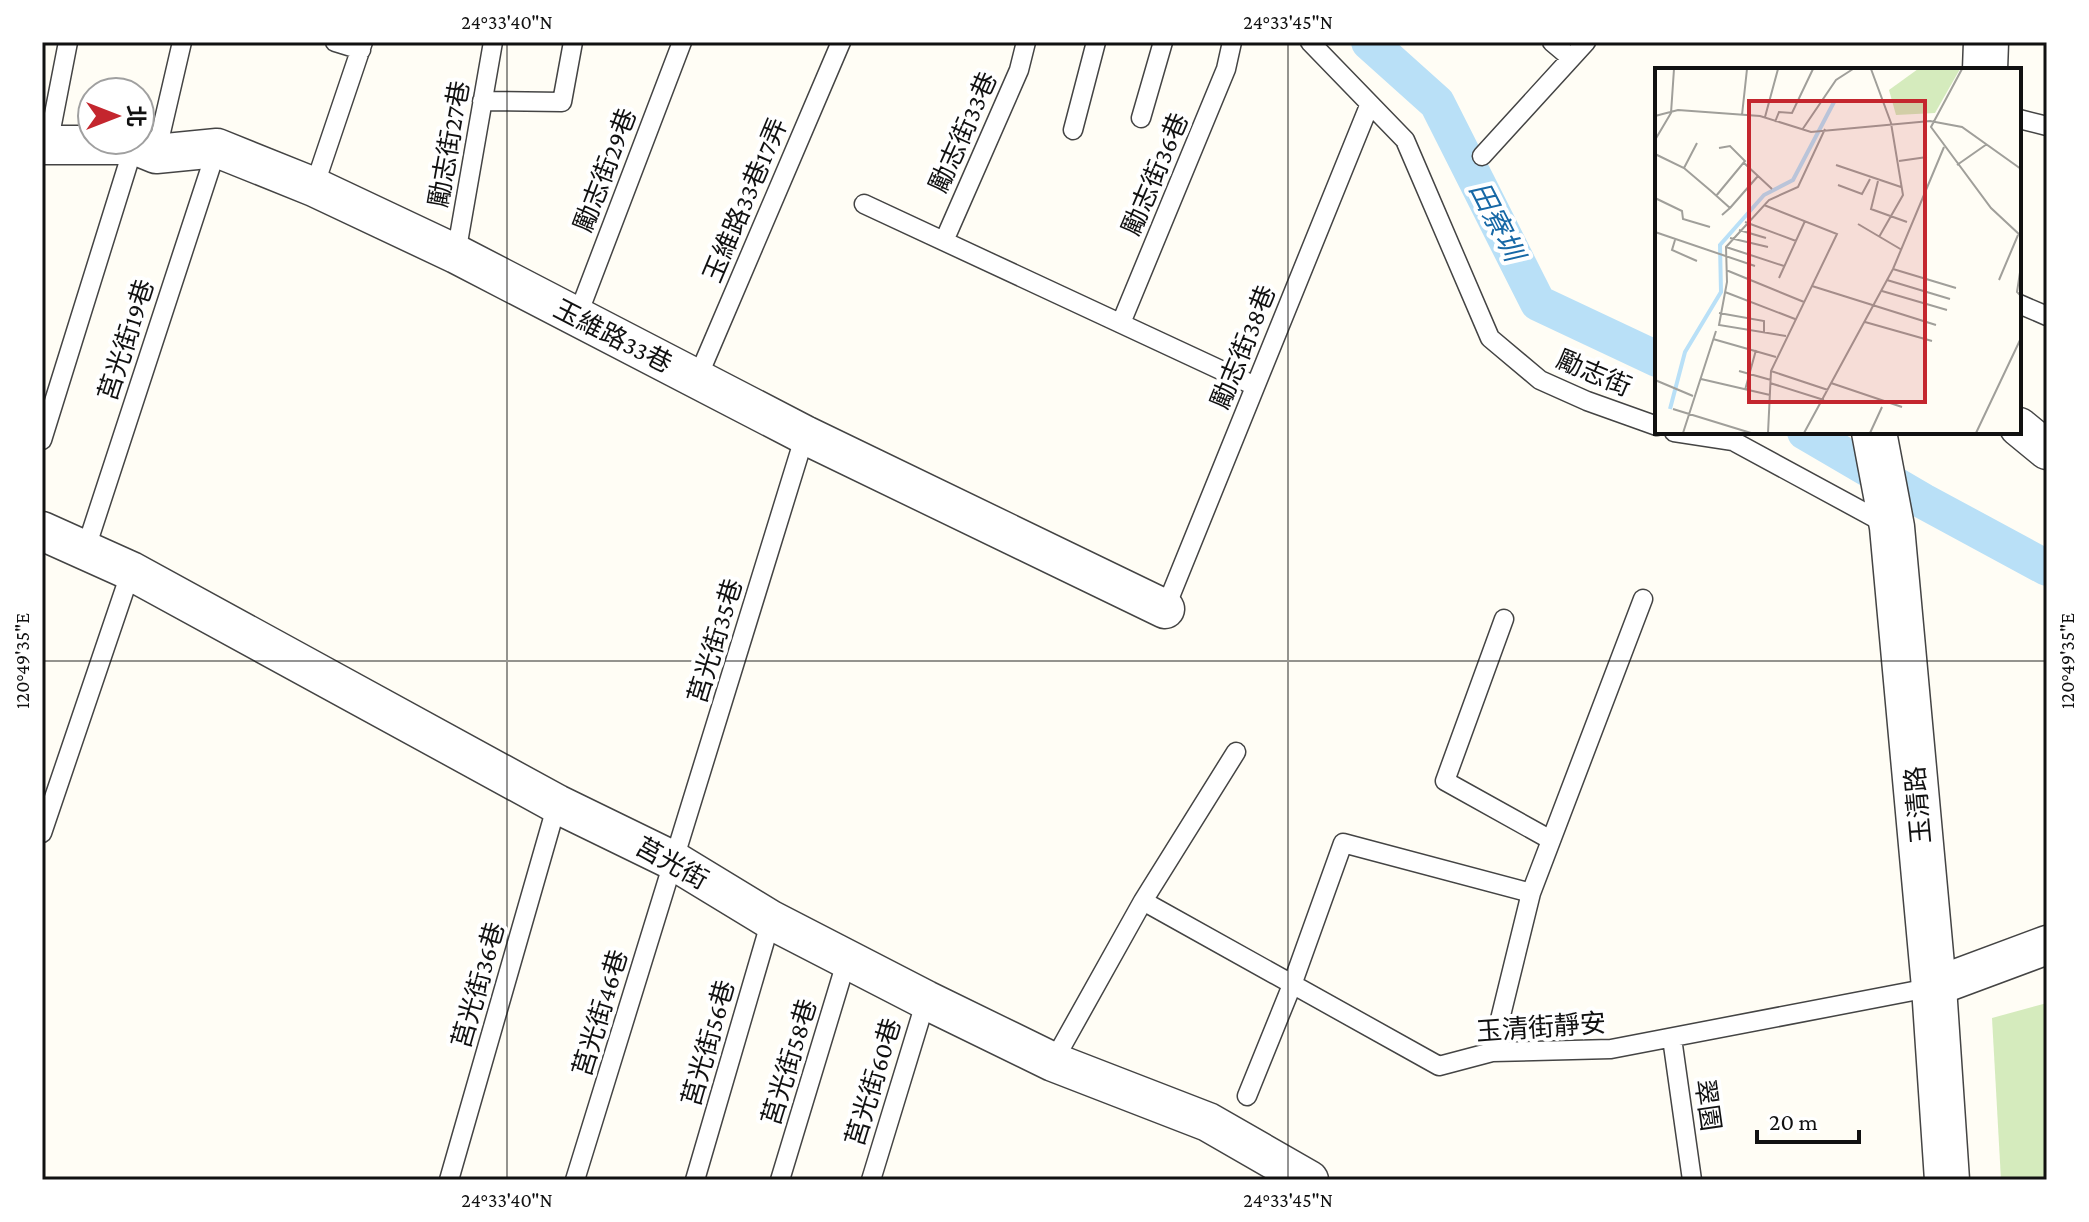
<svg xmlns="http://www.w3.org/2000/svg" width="2089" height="1222" font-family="'Crimson Pro','Noto Sans TC',serif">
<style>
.green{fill:#d5ebbd}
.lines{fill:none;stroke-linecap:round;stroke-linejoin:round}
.canal{stroke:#b9e0f7;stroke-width:36}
.service-casing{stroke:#444;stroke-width:21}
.minor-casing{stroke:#444;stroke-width:41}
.tertiary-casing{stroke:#444;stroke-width:47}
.service{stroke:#fff;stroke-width:18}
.minor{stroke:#fff;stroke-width:38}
.tertiary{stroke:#fff;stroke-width:44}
.ticks{fill:none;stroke:#111;stroke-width:2;stroke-opacity:0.45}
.labels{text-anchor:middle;stroke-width:8;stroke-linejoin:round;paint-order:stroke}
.street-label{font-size:26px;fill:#111;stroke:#fff}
.water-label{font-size:28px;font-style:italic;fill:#1768a6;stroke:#fff}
.inset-river{fill:none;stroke:#b9e0f7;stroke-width:4}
.inset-road{fill:none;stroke:#a09f9a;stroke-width:2}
.view{fill:#c4262e;fill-opacity:0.15;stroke:#c4262e;stroke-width:4}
.inset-edge{fill:none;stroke:#111;stroke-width:4}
.neatline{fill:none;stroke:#111;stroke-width:3}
.ticks-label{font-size:20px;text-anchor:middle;fill:#111}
</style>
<rect width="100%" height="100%" fill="#fffdf5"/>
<path class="green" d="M2047,1003v177h-46l-9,-162z"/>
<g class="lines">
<path class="canal" d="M1369,42l68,61 101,200 119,56
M1805,432l118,69 124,67"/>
<g class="service-casing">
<path id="service" d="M335,42l26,8
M1310,42l95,98 85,198 50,42 47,21 70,25
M1552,42l19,16
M482,101l80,1 11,-60
M1141,118l22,-76
M2019,119l28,7
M1073,130l23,-88
M48,145l20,-103
M156,154l26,-112
M1482,156l104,-114
M314,187l49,-145
M864,204l391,182
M944,241l75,-171 7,-28
M456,254l37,-212
M2019,304l28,12
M577,317l105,-275
M1121,323l105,-254 6,-27
M697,379l144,-337
M1674,432l59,9 153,83
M42,440l92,-295
M86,548l131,-400
M1165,609l204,-503
M1504,619l-59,162 106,59
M42,833l89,-262
M1143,901l296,165 53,-14 119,-3 323,-62
M1672,1038l20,142
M1492,1052l39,-159 112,-294
M1053,1062l90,-161 93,-149
M1247,1096l45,-111 51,-142 188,50
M449,1180l108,-376
M575,1180l230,-745
M695,1180l76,-260
M780,1180l67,-221
M871,1180l55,-180"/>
</g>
<g class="minor-casing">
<path id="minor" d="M42,145h92l22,9 61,-6 97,39 142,67 349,181 360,174
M2019,427l28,23
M42,531l89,40 426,233 117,57 97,59 155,80 127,62 155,60 101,58
M1934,987l113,-42"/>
</g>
<g class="tertiary-casing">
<path id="tertiary" d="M1985,70l1,-28
M1874,432l18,95 42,460 13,193"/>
</g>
<use href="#service" class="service"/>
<use href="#minor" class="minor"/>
<use href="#tertiary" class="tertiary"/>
</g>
<path class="ticks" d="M507,42v1138M1288,42v1138M42,661h2005"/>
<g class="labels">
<g class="street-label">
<text transform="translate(963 132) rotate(-66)" y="9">勵志街33巷</text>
<text transform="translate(449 144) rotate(-80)" y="9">勵志街27巷</text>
<text transform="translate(605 170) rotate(-69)" y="9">勵志街29巷</text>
<text transform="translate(1155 174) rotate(-67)" y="9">勵志街36巷</text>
<text transform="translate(745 200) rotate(-67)" y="9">玉維路33巷17弄</text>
<text transform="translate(613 336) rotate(27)" y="9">玉維路33巷</text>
<text transform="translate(126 340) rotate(-72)" y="9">莒光街19巷</text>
<text transform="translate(1243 347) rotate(-68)" y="9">勵志街38巷</text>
<text transform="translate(1594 373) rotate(23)" y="9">勵志街</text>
<text transform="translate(715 641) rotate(-73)" y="9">莒光街35巷</text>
<text transform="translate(1918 805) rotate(-95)" y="9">玉清路</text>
<text transform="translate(672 863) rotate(29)" y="9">莒光街</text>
<text transform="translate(478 985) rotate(-74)" y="9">莒光街36巷</text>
<text transform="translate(600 1013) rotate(-73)" y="9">莒光街46巷</text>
<text transform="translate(1541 1027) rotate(-4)" y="9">玉清街靜安</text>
<text transform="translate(708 1043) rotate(-74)" y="9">莒光街56巷</text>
<text transform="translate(789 1062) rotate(-73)" y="9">莒光街58巷</text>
<text transform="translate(873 1082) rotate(-73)" y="9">莒光街60巷</text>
<text transform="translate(1708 1105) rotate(82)" y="9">翠園</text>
</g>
<g class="water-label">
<text transform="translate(1497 221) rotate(63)" y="10">田寮圳</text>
</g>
</g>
<g transform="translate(1655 68)">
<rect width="366" height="366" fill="#fffdf5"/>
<path d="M263,1h42l-25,44 -39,2 -7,-25z" fill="#d5ebbd"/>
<path class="inset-river" d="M15,341l15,-57 36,-60 -1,-47 44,-50 29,-15 41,-78"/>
<path class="inset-road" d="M216,1l20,54 12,72 -24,42M307,1l-31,58 60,81 30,28M87,47l5,-46M0,48l23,-6 82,6 51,16 119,-11 32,6 59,42M110,49l13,-48M120,54l4,-10 13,1 21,-44M147,62l34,-50 17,-11M0,72l16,-27 3,-44M0,86l29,14 27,23 19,17 -8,7M244,93l28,-4M89,95l28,26M181,97l65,22M302,97l30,-21M29,100l13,-25M223,113l-7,28 36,13M183,117l24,9 8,-15M61,128l29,-35 -15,-15 -11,2M0,130l27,13 1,8 27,8M109,137l73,29 -66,137 -3,62M75,140l28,-32M90,154l51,19M203,156l44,26M84,162l27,8M0,164l100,34M75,170l38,9M20,172l-3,10 25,11M71,179l58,19M366,198l-4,26 4,4M238,201l63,19M71,202l78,32M124,210l26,-57M232,212l63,19M344,212l19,-45M157,218l124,39M227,223l65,19M70,224l70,27M64,245l45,8v12M210,254l67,19M131,268l-67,-11 8,-43 -1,-35 43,-47 29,-13 27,-58M58,271l63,18M84,303l32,9M116,303l57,19M46,311l69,16M0,312l38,16M115,315l54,17M176,315l71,24M90,322l11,-40M18,341l78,24M28,365l33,-102M149,365l89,-164 51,-122M215,365l12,-26M321,365l45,-95"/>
<path class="view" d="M94,33h176v301h-176z"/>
<rect width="366" height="366" class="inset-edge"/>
</g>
<rect width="2089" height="1222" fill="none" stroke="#ffffff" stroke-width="88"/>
<g transform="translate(116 116) rotate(90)"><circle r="38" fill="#ffffff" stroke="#a0a0a0" stroke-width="2"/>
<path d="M0-6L14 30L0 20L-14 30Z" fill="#c4262e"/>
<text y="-12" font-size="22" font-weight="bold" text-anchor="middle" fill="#111111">北</text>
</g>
<path d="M1757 1130v12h102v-12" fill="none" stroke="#111111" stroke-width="4"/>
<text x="1769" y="1130" font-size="24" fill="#111111" stroke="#ffffff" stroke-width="6" paint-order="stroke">20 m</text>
<rect x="44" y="44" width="2001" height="1134" class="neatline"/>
<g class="ticks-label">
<text x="507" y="29">24°33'40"N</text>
<text x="1288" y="29">24°33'45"N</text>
<text transform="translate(2067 661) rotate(-90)" y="7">120°49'35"E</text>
<text transform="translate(22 661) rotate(-90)" y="7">120°49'35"E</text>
<text x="507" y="1207">24°33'40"N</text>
<text x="1288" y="1207">24°33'45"N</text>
</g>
</svg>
